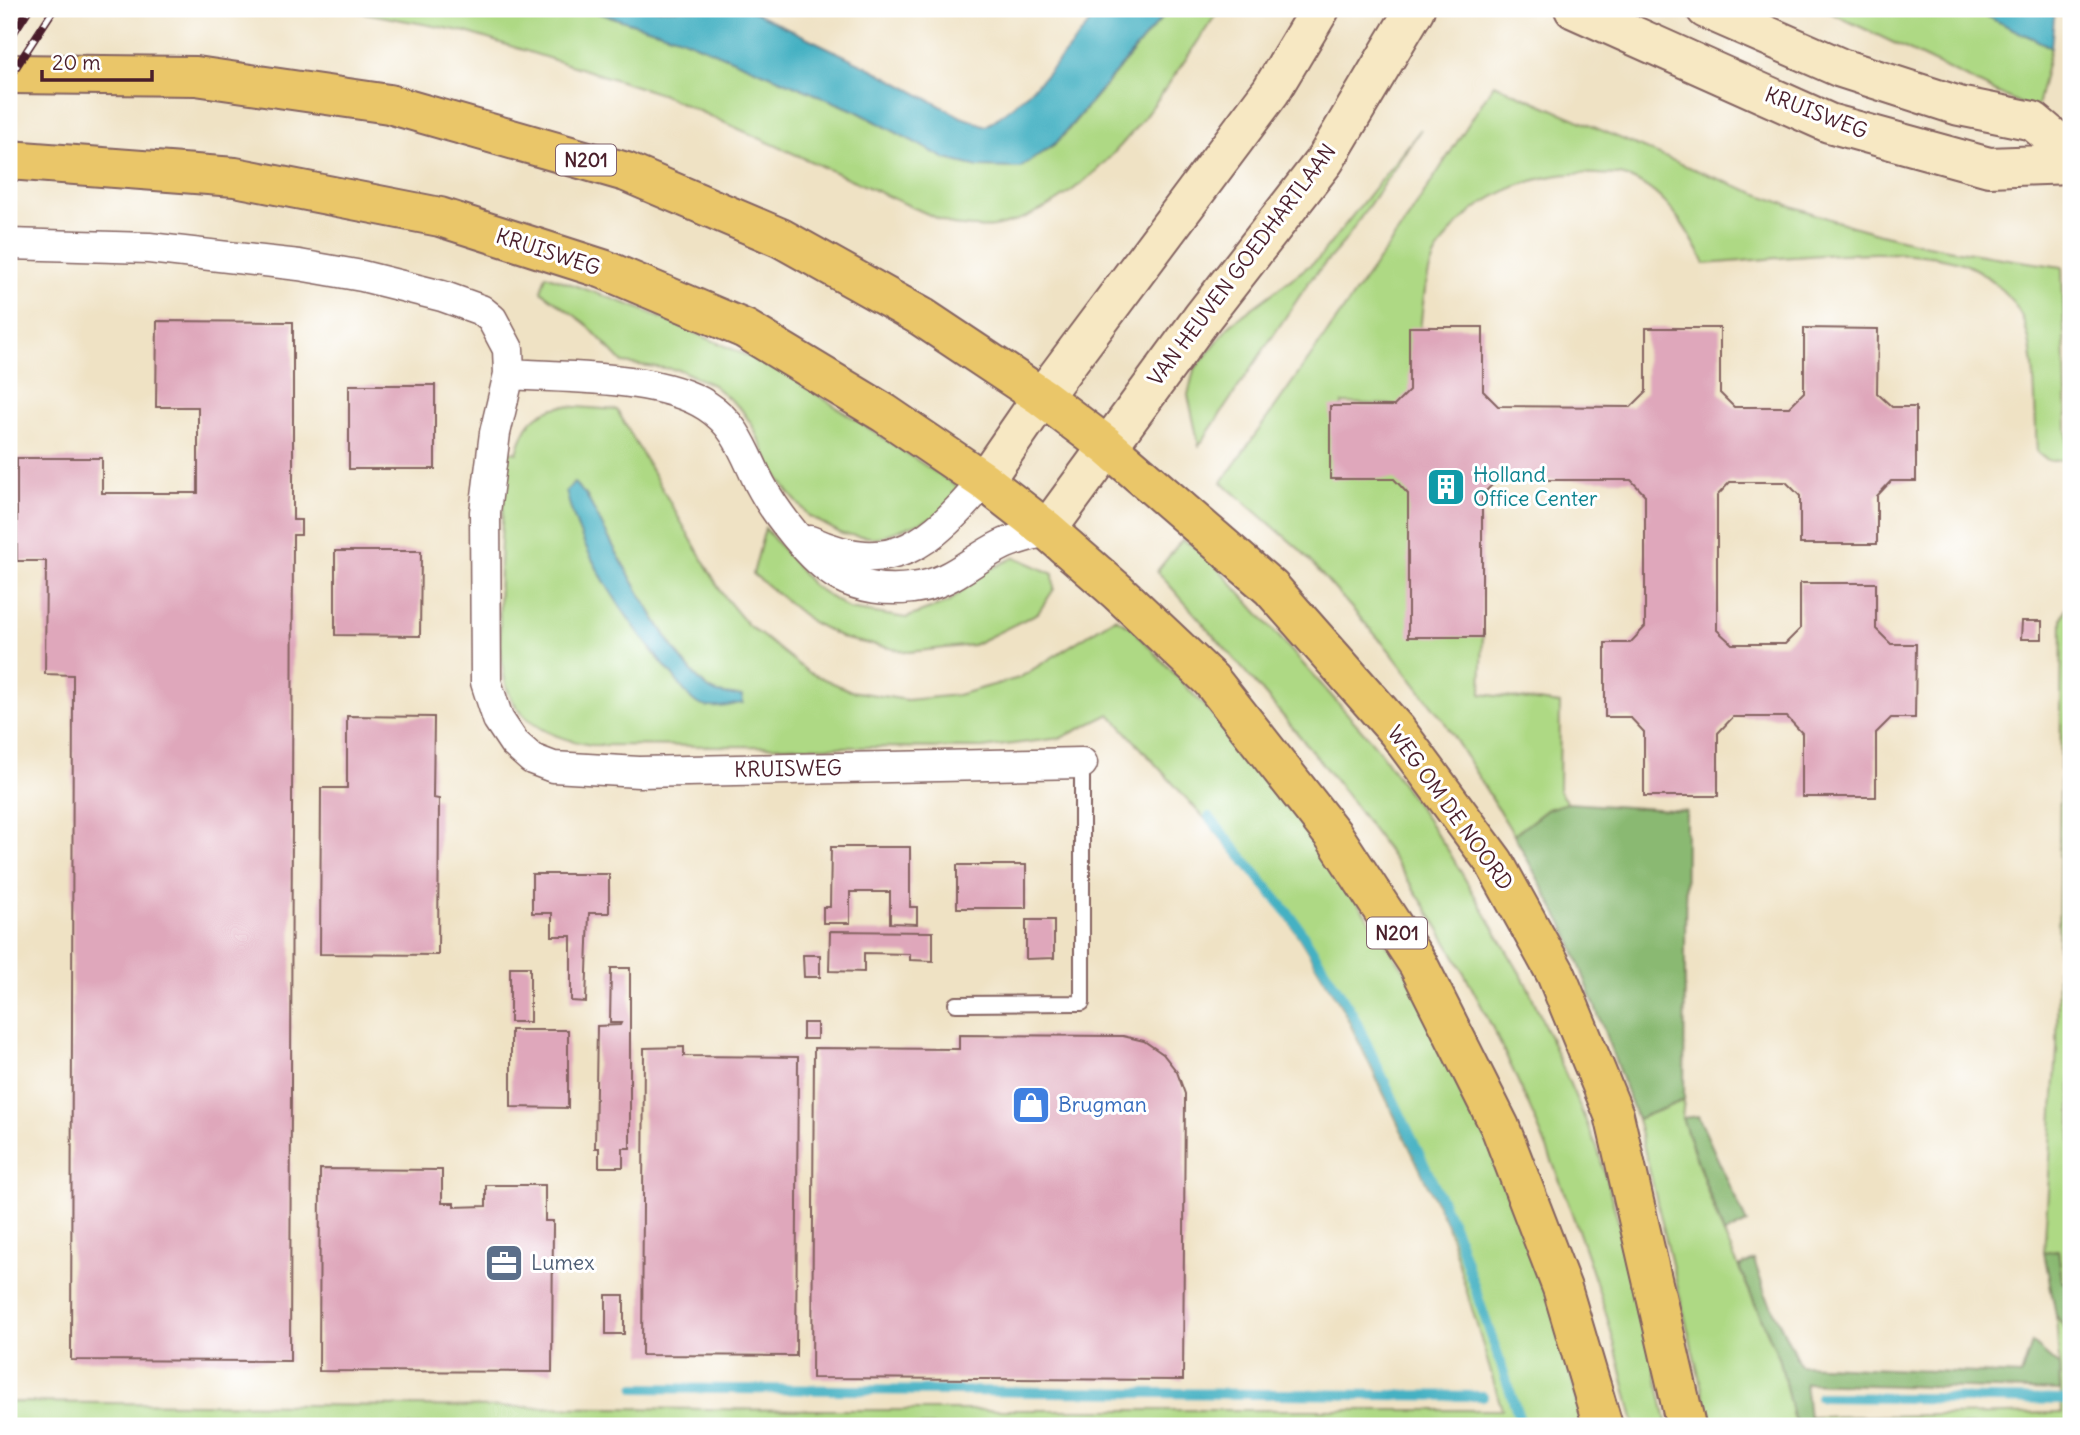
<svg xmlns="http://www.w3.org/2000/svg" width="2080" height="1435" font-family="Delius,sans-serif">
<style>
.green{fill:#aed984;stroke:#7c7c58;stroke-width:2;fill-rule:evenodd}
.forest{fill:#8ab972;stroke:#6a6c4e;stroke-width:2}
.water{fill:#45b1c3;stroke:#486877;stroke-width:2}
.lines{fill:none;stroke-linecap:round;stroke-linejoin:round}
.stream{stroke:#45b1c3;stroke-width:10}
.building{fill:#dfa7bb}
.lane-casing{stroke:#846361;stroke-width:18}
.street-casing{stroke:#846361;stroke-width:33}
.secondary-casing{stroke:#846361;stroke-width:42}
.highway-casing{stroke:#846361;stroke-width:42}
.lane{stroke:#fff;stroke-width:14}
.street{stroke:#fff;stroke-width:30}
.secondary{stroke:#f7e8c3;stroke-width:38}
.highway{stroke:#eac669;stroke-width:38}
.rail-casing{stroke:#4a1f2b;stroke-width:8}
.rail{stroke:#fff;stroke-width:5;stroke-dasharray:16;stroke-linecap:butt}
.labels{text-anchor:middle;stroke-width:6;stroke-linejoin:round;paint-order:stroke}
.shield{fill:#fff;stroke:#80626b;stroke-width:2}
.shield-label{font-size:19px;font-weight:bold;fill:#4a1f2b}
.street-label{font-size:21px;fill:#4a1f2b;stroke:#fff}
.culture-label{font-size:21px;fill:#0d838f;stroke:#fff;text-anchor:start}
.shop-label{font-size:21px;fill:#366cbe;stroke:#fff;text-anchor:start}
.service-label{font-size:21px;fill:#4e5e75;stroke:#fff;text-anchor:start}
</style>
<rect width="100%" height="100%" fill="#fff"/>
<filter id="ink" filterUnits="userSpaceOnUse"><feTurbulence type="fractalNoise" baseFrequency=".0143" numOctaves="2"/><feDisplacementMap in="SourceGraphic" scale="14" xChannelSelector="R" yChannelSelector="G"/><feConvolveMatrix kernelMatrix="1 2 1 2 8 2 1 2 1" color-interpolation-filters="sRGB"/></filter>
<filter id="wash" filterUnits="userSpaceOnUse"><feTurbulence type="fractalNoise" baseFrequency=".00686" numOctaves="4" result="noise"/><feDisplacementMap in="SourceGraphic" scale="28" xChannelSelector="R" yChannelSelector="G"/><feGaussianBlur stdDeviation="1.57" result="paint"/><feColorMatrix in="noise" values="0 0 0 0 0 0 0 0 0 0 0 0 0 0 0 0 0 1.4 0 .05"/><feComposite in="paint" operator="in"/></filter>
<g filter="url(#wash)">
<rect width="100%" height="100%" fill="#efe2c4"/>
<path class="green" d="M343,9h242l96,29 175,73 90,48 32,8 42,1 38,-26 111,-133h51c-57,81 -120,196 -226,218 -13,2 -29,-1 -42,-2l-291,-131 -195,-62z
M1823,9h148l80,38 -15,64z
M1494,84c120,51 240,107 365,144 67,20 135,29 203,39l6,190c-13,6 -21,6 -31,-5 -3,-41 1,-100 -16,-137 -8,-17 -33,-40 -50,-48 -54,-27 -202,-7 -266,-3 -17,-35 -41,-75 -81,-88 -7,-2 -18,-1 -26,-2 -63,-4 -132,23 -163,82 -15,30 -16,97 -18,131l-18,18 -57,-2 -3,72 63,2 16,19 -4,136 69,3 -2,59 79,10 -1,87 8,12 -19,6 -34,26 -70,-114 -56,-72 -89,-100 -77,-67 187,-265z
M1421,129l-77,113 -33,37 -112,167 -11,-51 6,-25 37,-46 87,-65z
M546,275l92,33 142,62 184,121 -29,26 -57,21 -36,-4 -33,-18 -20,-23 -16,-23 -21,-45 -11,-16 -28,-24 -33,-15 -57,-7 -38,-40 -44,-32z
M563,406l54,4 106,185 24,29 61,48 43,19 56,9 50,-5 62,-17 96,-60 16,9 113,122 44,54 122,175 85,177 54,135 35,136h-1575v-24l808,8h685l-55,-185 -103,-214 -58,-95 -79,-95 -97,-107 -49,24 -79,10 -391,-3c-32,-6 -63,-16 -80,-47 -20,-35 -9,-201 -3,-247l9,2c7,-27 17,-42 46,-47zM573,484l13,11c20,38 94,182 129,197 7,4 19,3 27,4l-46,7 -45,-53 -55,-86z
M765,528l46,56 38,25 57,9 43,-16 35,-30 31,-15 38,17 1,15 -16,24 -65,32 -64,7 -64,-13 -33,-17 -59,-48z
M1182,540l20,10 174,196 72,104 80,137 69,160 42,147 28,132h-32c-11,-40 -19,-82 -32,-122 -36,-113 -82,-227 -139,-331 -78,-146 -198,-278 -307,-402z
M2071,606v678l-9,-2 -4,-32 -14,2 13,-203 5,-431 4,-11z
M1684,1100l-2,18 36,103 62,139 13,57 8,9h-90l-74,-307z
M2056,1315l15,22v89h-261l1,-9 251,-4z"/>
<path class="forest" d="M1567,803l119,8 -2,289 -47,19 -69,-185 -54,-99 34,-26z
M1698,1116l49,107 -23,11 -42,-116z
M2058,1250l4,32 9,2v53l-15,-22 -12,-63z
M1754,1260l11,33 35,72 221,10 11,-32 27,23 1,25 -255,-8 5,43h-9l-8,-9 -13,-57 -41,-93z"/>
<path class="water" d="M585,9h163l126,61 87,47 25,9c47,-31 81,-73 114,-117h69l-112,133 -37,26 -42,-1 -32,-8 -90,-48 -175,-73z
M1971,9h84l-4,38z
M574,483l12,12c20,38 94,183 129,197 8,3 19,3 27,4l1,7c-15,2 -35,9 -48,-1 -8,-6 -15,-17 -21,-25 -44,-52 -92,-118 -108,-186z"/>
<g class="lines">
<path class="stream" d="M1209,817l84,102 59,94 102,214 68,199
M635,1388l848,8
M1820,1397l251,3"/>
</g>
<g id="blocks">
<path class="building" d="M157,321l136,1v198h8v15h-8l-3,826 -219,-1 2,-685 -28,-1 1,-113h-29v-103h85v35h96v-86h-42z
M1409,327h74v64l15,15 133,1 15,-15v-64h74v65l14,14h55l15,-15v-64l74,1 -1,64 15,14h24v74h-25l-14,15v48h-77v-48l-14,-14h-56l-13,14v134l15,14h53l15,-15v-46h76v46l15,15h25l-1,74h-24l-15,15v64h-74v-64l-15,-16h-54l-15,16v63h-74v-64l-14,-15h-25v-74h25l15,-16v-132l-14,-15h-134l-15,15v142h-74v-143l-14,-15h-64v-73h64l15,-15z
M349,385h86v84h-86z
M335,551h86l-1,85 -85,-1z
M2022,621h20v18h-21z
M347,716l87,1 -1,81 6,1 -1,156 -118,-1 1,-166h26z
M831,847h79v60h7v17l-27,-1v-31h-40v31h-27v-16h7z
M957,865h69v43h-69z
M532,874h77v39h-20l-3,89 -15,-1v-65h-19v-23h-20z
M1026,920h28v38l-28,1z
M830,931l103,1v29l-23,-1v-6l-46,-1v19l-35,-1z
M803,955h17v22h-16z
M510,967h20v55h-20z
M611,968h19v180h-7v19h-24v-19h-4l2,-122 23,-1 1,-2h-11z
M803,1023h14v16h-14z
M511,1030h57v78l-57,-1z
M959,1035l164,1 21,5 19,13 14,18 8,22 -2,286 -371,-2 2,-330 145,1z
M684,1047v9l114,1 -2,299 -154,-1 2,-307z
M320,1169l122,1v33h12v4l32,-1v-21h59v36h8l-1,151 -233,-1z
M606,1295h18v39h-18z"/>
</g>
</g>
<g filter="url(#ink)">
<use href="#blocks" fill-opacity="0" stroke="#846361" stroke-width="2"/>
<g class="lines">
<g class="lane-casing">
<path id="lane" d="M956,1004l126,-1v-240"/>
</g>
<g class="street-casing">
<path id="street" d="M9,244l140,4 150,17 63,11 80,20 39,14 11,9 16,30 1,25 -14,59 -10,79 1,170 12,37 16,24 18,16 21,8 86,5 443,-9
M509,374c56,4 151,1 198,32 30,19 38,48 53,78 14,27 52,77 79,92 22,12 49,15 73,12 39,-4 57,-27 90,-43 14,-7 31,-10 45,-15
M810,541c83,37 121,2 174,-60"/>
</g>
<g class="secondary-casing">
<path id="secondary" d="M1574,9l255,114 160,44 82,-3
M1706,9l135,59 118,38 74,15 38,32
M984,481l58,-84 229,-306 49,-82
M1047,530l155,-212 123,-158 90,-151"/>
</g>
<g class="highway-casing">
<path id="highway" d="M9,74l187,2 193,28 237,68 155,66 141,79 120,80 65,49 164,142 126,143 97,131 62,112 58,141 72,311
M9,160l226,17 205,40 163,52 142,60 139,84 100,68 63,49 71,62 93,88 123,156 84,128 82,163 62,161 41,138"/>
</g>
<use href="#lane" class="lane"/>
<use href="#street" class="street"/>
<use href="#secondary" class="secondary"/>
<use href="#highway" class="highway"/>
<g class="rail-casing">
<path id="rail" d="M9,40l20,-31
M9,78l45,-69"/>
</g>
<use href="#rail" class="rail"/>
</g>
</g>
<defs>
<g id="building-square" transform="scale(2.0125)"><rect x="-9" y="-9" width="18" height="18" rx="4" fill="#0f9aa8" stroke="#fff"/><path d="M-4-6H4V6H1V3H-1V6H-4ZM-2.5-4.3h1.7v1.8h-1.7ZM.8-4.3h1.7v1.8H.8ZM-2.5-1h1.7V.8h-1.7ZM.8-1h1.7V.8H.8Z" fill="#fff"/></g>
<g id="shop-square" transform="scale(2.0125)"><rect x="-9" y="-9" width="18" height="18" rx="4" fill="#3f7fe0" stroke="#fff"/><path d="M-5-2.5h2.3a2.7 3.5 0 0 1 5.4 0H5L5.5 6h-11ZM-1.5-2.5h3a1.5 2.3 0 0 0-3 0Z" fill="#fff"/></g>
<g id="office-square" transform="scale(2.0125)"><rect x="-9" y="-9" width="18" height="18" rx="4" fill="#5c6f8a" stroke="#fff"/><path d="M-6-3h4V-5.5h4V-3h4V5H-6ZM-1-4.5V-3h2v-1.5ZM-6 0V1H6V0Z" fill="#fff"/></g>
</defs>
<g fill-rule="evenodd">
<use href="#building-square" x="1446" y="487"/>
<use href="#shop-square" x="1031" y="1105"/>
<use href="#office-square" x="504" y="1263"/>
</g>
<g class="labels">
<g class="shield">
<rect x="556" y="144.5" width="60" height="31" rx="5"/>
<rect x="1367" y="917.5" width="60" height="31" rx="5"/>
</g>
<g class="shield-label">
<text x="586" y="167">N201</text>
<text x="1397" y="940">N201</text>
</g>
<g class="street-label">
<text transform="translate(1816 113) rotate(21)" y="7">KRUISWEG</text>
<text transform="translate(548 252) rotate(18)" y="7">KRUISWEG</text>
<text transform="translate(1242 265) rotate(-53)" y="7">VAN HEUVEN GOEDHARTLAAN</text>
<text transform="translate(788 769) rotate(-1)" y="7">KRUISWEG</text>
<text transform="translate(1450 808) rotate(54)" y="7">WEG OM DE NOORD</text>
</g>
<g class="culture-label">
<text x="1473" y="482">Holland<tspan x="1473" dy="24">Office Center</tspan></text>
</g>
<g class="shop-label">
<text x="1058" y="1112">Brugman</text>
</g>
<g class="service-label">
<text x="531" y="1270">Lumex</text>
</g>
</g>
<rect width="2080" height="1435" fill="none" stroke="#fff" stroke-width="35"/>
<path d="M42 70v10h110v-10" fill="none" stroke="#4a1f2b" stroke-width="3.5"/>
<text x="52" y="70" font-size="21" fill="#4a1f2b" stroke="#ffffff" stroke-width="5" paint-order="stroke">20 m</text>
</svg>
